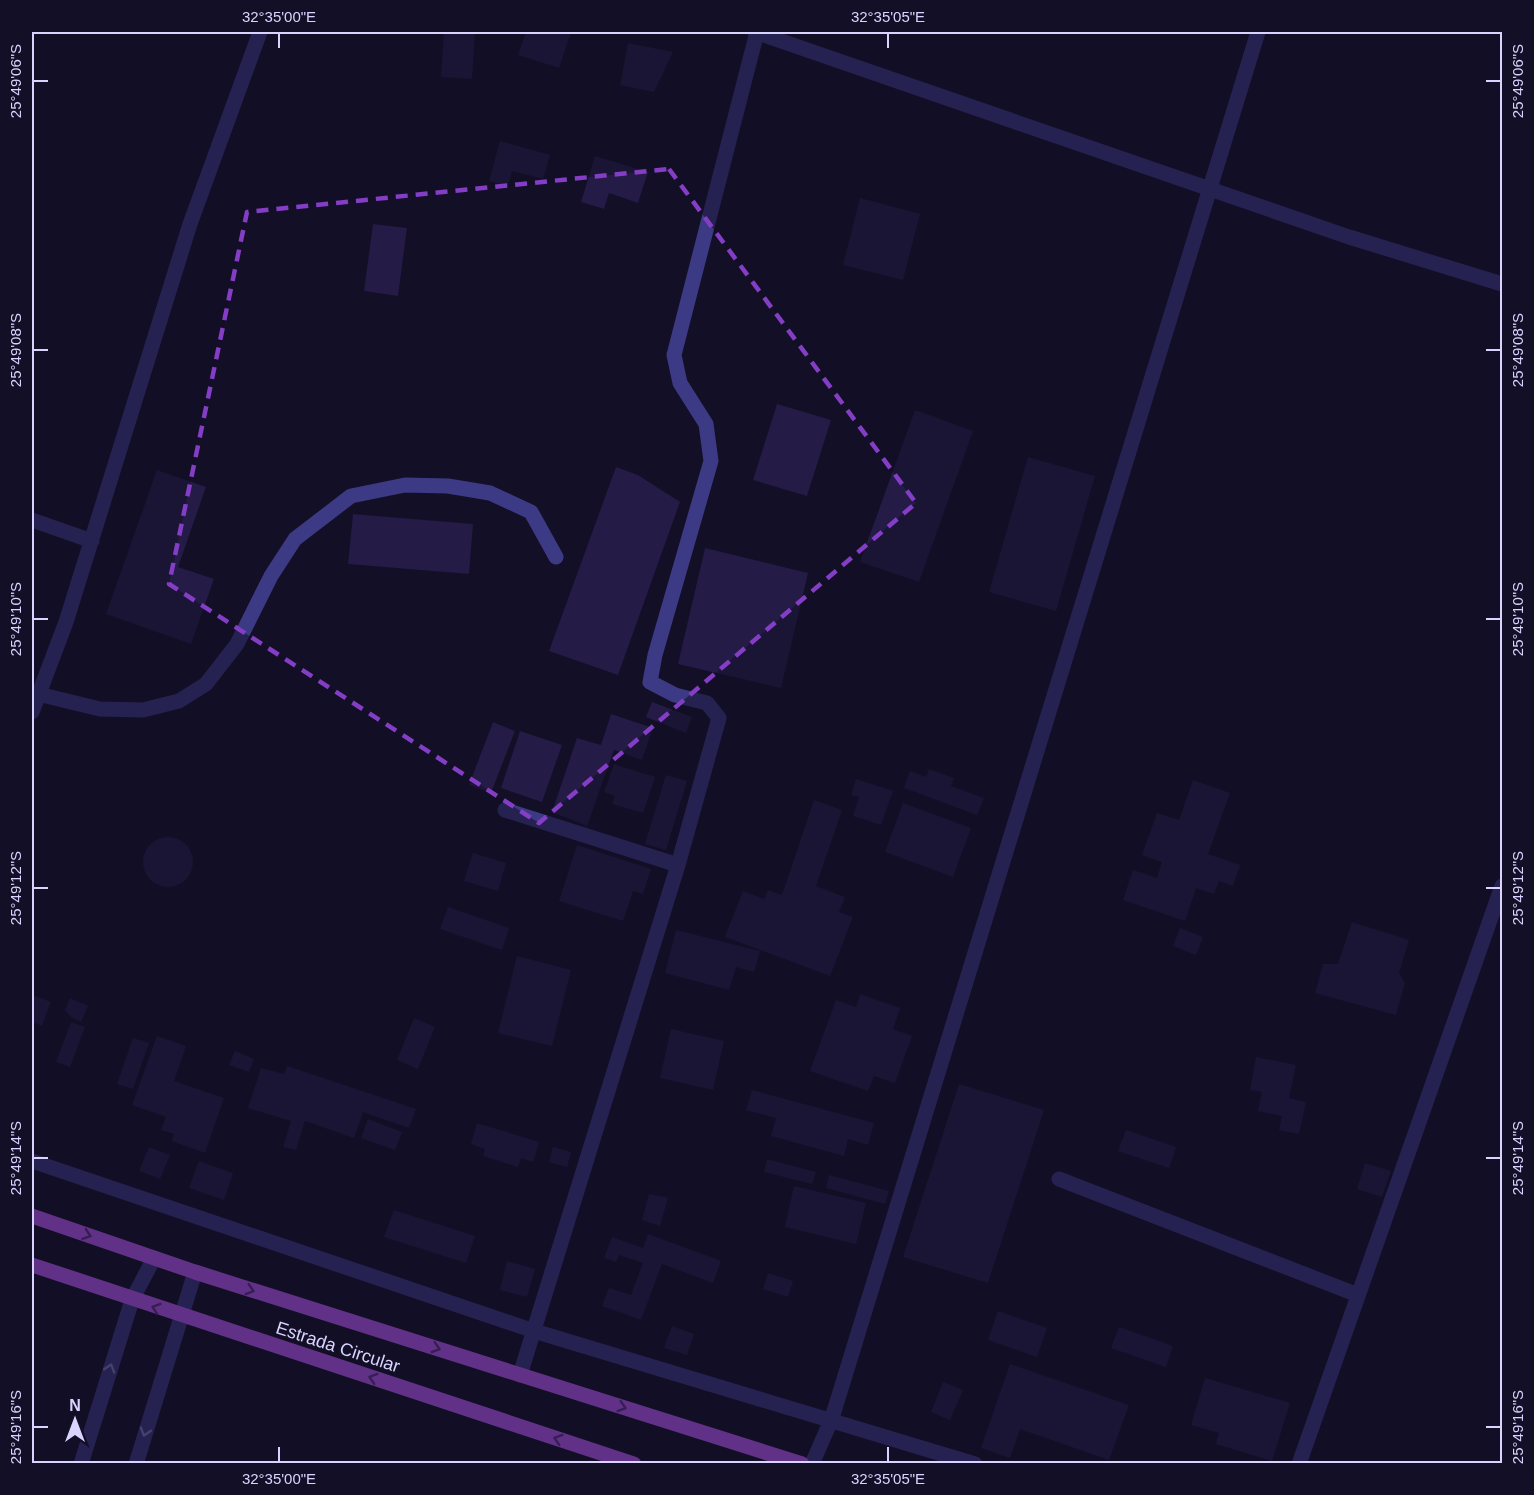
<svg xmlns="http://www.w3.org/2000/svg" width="1534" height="1495" font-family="Arial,sans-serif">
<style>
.building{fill:#241b47}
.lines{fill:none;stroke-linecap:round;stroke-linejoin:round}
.minor{stroke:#3d3a85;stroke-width:15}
.major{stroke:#c25bff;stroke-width:15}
.oneway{stroke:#623188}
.oneway2{stroke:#837fbc}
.marked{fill:none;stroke:#843dc5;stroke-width:4.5;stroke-dasharray:12 8;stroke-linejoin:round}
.ticks{fill:none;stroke:#d9d4ff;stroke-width:2}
.labels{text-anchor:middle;stroke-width:4.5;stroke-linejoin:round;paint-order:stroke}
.street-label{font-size:18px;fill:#d9d4ff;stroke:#130f26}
.neatline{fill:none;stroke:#d9d4ff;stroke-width:2}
.ticks-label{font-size:15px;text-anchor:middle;fill:#d9d4ff}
</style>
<rect width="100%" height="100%" fill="#130f26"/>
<path class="building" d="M444,32h31l-3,47 -31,-2z
M526,32h45l-12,36 -41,-13z
M628,43l45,9 -19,40 -34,-7z
M500,141l50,14 -7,24 -31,-8 -4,15 -19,-5z
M595,156l53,16 -10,31 -29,-10 -5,16 -23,-7z
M860,198l60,16 -17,66 -60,-15z
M373,224l34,4 -9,68 -34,-5z
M777,404l54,16 -24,76 -54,-16z
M915,410l58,21 -54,151 -59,-20z
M1028,457l67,19 -39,135 -67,-19z
M616,467l22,8 42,27 -62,173 -69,-24z
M157,470l49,17 -28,80 36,12 -23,65 -85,-30z
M353,514l120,10 -4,50 -121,-10z
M705,548l103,25 -27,115 -103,-24z
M652,702l40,15 -6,16 -40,-16z
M611,714l42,14 -11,32 -28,-10 -27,76 -35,-14 25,-74 24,7z
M493,722l22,9 -24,62 -22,-8z
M520,731l42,14 -20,57 -41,-14z
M614,764l41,13 -12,36 -31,-9 3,-8 -11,-4z
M929,769l25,9 -3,8 33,12 -7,17 -73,-27 6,-17 16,6z
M666,775l21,6 -21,69 -21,-6z
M856,779l37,12 -12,34 -28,-9 6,-19 -8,-2z
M1193,780l37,13 -22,61 32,11 -7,21 -14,-5 -5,13 -18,-6 -11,33 -62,-21 10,-30 24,8 5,-16 -20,-7 15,-42 22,7z
M814,800l28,10 -26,76 29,11 -6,15 14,5 -23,59 -105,-39 18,-46 21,8 4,-9 14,5z
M903,803l68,25 -18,49 -68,-25z
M143 862a25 25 0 1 1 50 0a25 25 0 1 1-50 0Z
M577,845l74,24 -8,25 -10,-3 -10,30 -64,-20z
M473,853l33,10 -8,28 -34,-10z
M448,907l61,21 -7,22 -62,-21z
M1352,922l57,18 -10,33 6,10 -9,32 -81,-22 8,-29h15z
M1180,928l23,9 -7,18 -23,-9z
M676,930l84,21 -6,21 -18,-5 -7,23 -64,-17z
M517,956l54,14 -19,76 -54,-13z
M860,994l40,14 -7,21 19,7 -17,47 -21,-7 -6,15 -58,-20 26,-71 20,7z
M32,995l19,7 -9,24 -10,-4z
M70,998l18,8 -7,16 -10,-5 -6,-7z
M414,1018l21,9 -17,42 -21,-9z
M71,1022l14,5 -15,40 -14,-5z
M671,1029l53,12 -11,49 -53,-12z
M157,1036l29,10 -12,35 50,17 -19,55 -33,-12 2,-7 -13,-4 5,-13 -34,-12z
M133,1038l16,5 -16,46 -16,-5z
M235,1051l19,8 -5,13 -20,-7z
M1256,1057l40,8 -7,33 17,4 -7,32 -20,-4 3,-14 -24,-5 4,-19 -12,-2z
M287,1066l129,43 -7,19 -46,-16 -9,26 -49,-17 -9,29 -13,-3 8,-26 -43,-13 13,-40 23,6z
M959,1084l85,26 -56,173 -85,-26z
M752,1090l122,33 -6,22 -20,-6 -4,17 -73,-20 5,-18 -30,-8z
M368,1119l34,13 -7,18 -34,-12z
M477,1123l62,19 -6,20 -12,-4 -3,9 -35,-11 2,-7 -14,-5z
M1126,1130l50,17 -7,21 -51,-17z
M149,1147l21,8 -10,24 -21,-8z
M553,1147l18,5 -4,15 -18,-5z
M767,1159l49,13 -4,12 -48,-12z
M199,1161l34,12 -9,27 -35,-12z
M1365,1163l26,8 -9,26 -25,-8z
M829,1175l60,16 -4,13 -59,-16z
M794,1186l72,17 -10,41 -71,-17z
M649,1194l19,4 -8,28 -18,-6z
M394,1210l81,26 -9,27 -82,-26z
M648,1234l73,27 -8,22 -51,-19 -21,56 -39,-14 7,-18 22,7 12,-32 -24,-8 -3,7 -12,-4 8,-21 31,11z
M507,1261l28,8 -8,28 -27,-7z
M768,1273l25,8 -5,16 -25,-8z
M998,1311l49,17 -10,29 -49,-17z
M672,1326l22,8 -7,21 -23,-7z
M1119,1327l54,19 -7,21 -55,-19z
M1010,1364l119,41 -20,55 -89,-31 -10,29 -29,-10z
M1205,1378l85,25 -18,58 -56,-17 3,-11 -28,-8z
M943,1382l20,8 -13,30 -19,-8z"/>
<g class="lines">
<path class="minor" d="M755,32l594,205 153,47
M32,520l60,21
M38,694l62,15 43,1 36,-9 27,-17 31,-40 34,-68 24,-37 56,-43 54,-11 43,1 42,7 41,19 25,45
M32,712l34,-90 124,-398 70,-192
M505,810l173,55
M32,1161l502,170 441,133
M1059,1179l299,116
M520,1375l158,-510 41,-147 -12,-15 -32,-8 -25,-13 5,-27 56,-194 -5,-37 -26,-41 -6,-28 83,-323
M81,1464l51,-164 22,-42
M136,1464l59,-192
M812,1464l20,-46 426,-1386
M1299,1464l203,-578"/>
<path class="major" d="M32,1216l163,56 607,192
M32,1265l602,199"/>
</g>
<defs><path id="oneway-chevron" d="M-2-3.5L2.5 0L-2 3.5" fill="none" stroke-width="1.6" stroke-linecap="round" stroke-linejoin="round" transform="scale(1.5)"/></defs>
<g class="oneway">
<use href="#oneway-chevron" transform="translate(87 1235) rotate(19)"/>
<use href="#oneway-chevron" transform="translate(250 1290) rotate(17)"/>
<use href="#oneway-chevron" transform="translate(156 1308) rotate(-162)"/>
<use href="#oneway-chevron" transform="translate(436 1348) rotate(17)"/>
<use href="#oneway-chevron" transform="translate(373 1378) rotate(-162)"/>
<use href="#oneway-chevron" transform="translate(622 1407) rotate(17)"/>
<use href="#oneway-chevron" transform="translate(558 1439) rotate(-162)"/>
</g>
<g class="oneway2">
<use href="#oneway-chevron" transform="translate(110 1368) rotate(-73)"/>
<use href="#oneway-chevron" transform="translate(145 1432) rotate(107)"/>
</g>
<path d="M0 0H1534V1495H0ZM669,169l247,334 -377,320 -370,-239 78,-372z" fill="#130f26" fill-opacity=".55" fill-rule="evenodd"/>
<path class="marked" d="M669,169l247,334 -377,320 -370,-239 78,-372z"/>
<path class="ticks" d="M279,33v15M888,33v15M33,81h15M1486,81h15M33,350h15M1486,350h15M33,619h15M1486,619h15M33,888h15M1486,888h15M33,1158h15M1486,1158h15M33,1427h15M1486,1427h15M279,1447v15M888,1447v15"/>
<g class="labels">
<g class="street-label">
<text transform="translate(338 1347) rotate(18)" y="6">Estrada Circular</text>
</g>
</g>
<rect width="1534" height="1495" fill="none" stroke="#130f26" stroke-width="66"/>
<g transform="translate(75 1420)" stroke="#130f26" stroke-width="4.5" paint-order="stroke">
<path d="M0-4.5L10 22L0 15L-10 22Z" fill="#d9d4ff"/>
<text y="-9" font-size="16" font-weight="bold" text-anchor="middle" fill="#d9d4ff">N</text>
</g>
<rect x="33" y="33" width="1468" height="1429" class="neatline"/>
<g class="ticks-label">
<text x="279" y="22">32°35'00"E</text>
<text x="888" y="22">32°35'05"E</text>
<text transform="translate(16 81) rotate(-90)" y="5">25°49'06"S</text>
<text transform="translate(1518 81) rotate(-90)" y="5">25°49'06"S</text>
<text transform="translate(16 350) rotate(-90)" y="5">25°49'08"S</text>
<text transform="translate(1518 350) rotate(-90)" y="5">25°49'08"S</text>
<text transform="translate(16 619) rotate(-90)" y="5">25°49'10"S</text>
<text transform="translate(1518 619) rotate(-90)" y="5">25°49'10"S</text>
<text transform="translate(16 888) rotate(-90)" y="5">25°49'12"S</text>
<text transform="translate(1518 888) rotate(-90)" y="5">25°49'12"S</text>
<text transform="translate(16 1158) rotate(-90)" y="5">25°49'14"S</text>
<text transform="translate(1518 1158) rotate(-90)" y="5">25°49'14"S</text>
<text transform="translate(16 1427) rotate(-90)" y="5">25°49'16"S</text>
<text transform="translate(1518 1427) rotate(-90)" y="5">25°49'16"S</text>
<text x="279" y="1484">32°35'00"E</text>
<text x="888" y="1484">32°35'05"E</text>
</g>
</svg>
